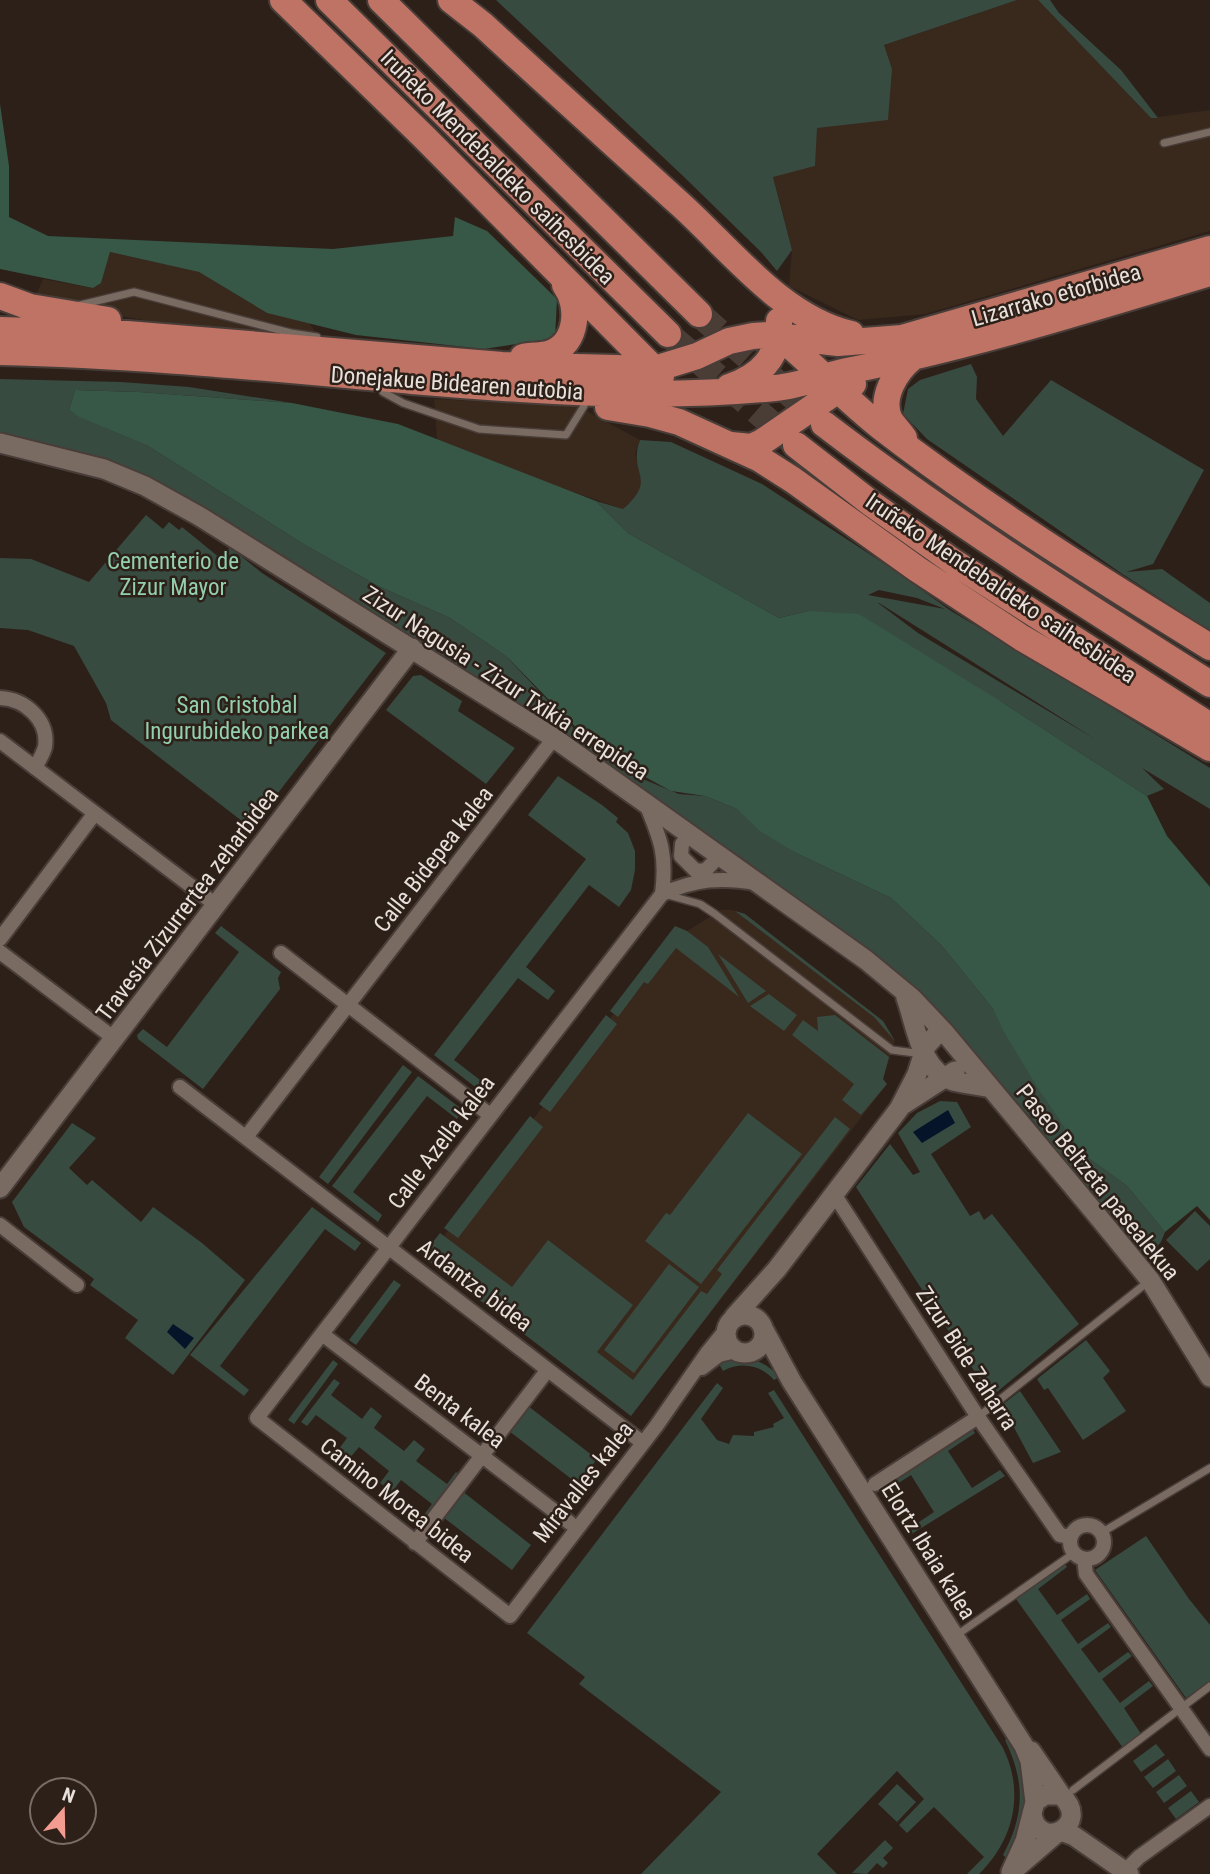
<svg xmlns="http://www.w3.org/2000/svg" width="1210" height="1874" font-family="'Roboto Condensed',sans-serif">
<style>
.built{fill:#39281c}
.green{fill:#384b41;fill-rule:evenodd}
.forest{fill:#375747}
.water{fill:#061429}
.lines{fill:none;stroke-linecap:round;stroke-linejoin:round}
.highway-tunnel{stroke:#493d36;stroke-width:26;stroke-dasharray:26 13;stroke-linecap:butt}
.lane-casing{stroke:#483d38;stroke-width:10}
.street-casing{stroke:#483d38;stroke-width:18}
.secondary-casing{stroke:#483d38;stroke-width:23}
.highway-casing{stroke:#483d38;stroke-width:30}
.lane{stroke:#796b62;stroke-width:7}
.street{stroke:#796b62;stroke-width:14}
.secondary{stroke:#796b62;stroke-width:19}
.highway{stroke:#bf7364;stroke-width:26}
.labels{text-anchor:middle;stroke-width:5;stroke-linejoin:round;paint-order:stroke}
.street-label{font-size:23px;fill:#e8e0db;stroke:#2d2019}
.park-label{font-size:23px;fill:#93d0b0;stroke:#2d2019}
</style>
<rect width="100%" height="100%" fill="#2d2019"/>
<path class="built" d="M1017,0h21l113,118 59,-8v121l-284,83 -68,6 -69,-34 3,-36 -19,-74 42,-10 1,-38 76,-59 -8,-24z
M110,252l89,20 68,41 42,10 14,20 -111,-12 -179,-29 10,-23 50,9 8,-6z
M434,399l145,8 61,33 -5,14 7,27 -4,15 -15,13 -82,-28 -104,-41z
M721,910h11l13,4 138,107 12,20 -12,38 4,5 -254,329 -205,-156 251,-329 8,3z"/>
<path class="green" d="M496,0h521l-133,45 8,24 -4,51 -71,8 -2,38 -42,11 19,73 -15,21 -16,-19 -79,-77z
M1038,0h12l9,13 62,57 37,48h-7z
M971,364l6,13 -1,22 27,37 48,-56 153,90 -51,94 -27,8 36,-3 48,34v28l-89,-58 -194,-134 -24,-25 5,-25 12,-9z
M0,379l121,3 68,5 103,16 -153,-11 -64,-2 -6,20 11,7 68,29 157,99 73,41 72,32 56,38 77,82 55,39 41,17 26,2 32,13 59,44 95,45 51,48 51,63 90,145 44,32 38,46 -4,10 -15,18 -115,-142 -72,-82 -208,-169 -67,-49 -132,-89 -362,-225 -74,-41 -116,-28z
M640,440l31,2 91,42 132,86 57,41 95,56 164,101v41l-68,-41 22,21 -17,7 -142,-92 -197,-93 -29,7 -151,-85 -32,-32 27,8c36,-31 4,-35 17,-69zM879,590l38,8 28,11 -77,-14zM878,603h1l216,136 -177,-106z
M146,515l17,14 6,-7 10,8 3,-3 38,31 10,-11 32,26 124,80 -135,175 -140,-108 -5,-17 -32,-57 -46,-16 -28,-2v-70l31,1 58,23z
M421,675l41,26 -4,10 57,37 -29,36 -100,-74 27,-34z
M558,776l44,29 16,13 -2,4 12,11 7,18v19l-4,20 -12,17 -30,-22 -63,82 29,24 -7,9 -30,-22 -64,82 30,23 -5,7 -45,-35 152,-196 -58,-44z
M735,911l10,3 138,107 12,20 -21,-24z
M221,926l60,46 -3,6 2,11 -77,100 -65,-50 -1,-4 6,-6 24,18 72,-95 -24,-19z
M675,926l12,5 21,16 31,50 -63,-49 -28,36 -4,-2 -26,35 -8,-6z
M718,954l48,37 -18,12z
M769,994l28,21 -13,16 -34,-25z
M606,1015l11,9 -67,88 -11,-8z
M835,1015l54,42 -6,22 4,5 -26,31 -19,-15 12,-16 -62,-49 11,-15 15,11 -1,-14z
M403,1065l9,7 -84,112 -9,-7z
M418,1076l45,34 -6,9 -30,-23 -74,96 29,23 -4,7 -46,-36z
M940,1101l17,1 14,25 -40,27 39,62 9,-5 5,9 8,-6 87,110 -88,73 -135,-210 34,-43 23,31 7,-3 -22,-39 19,-20z
M748,1113l54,41 -101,130 -56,-43 21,-28 4,2z
M530,1116l13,11 -85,111 -14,-10z
M835,1117l15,12 -219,287 -209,-160 18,-23 72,54 36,-47 85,65 -36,47 36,28 68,-89 6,3 15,-20 -5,-4z
M72,1123l24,15 -27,30 18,17 5,-5 49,42 12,-15 49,36 43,37 -72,95 -48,-37 13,-18 -48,-35 4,-6 -70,-52 -12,-25z
M312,1207l49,36 -6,8 -30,-22 -105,137 29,24 -5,6 -54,-41z
M1195,1211l15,15v33l-13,12 -31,-31z
M669,1264l30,23 -65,86 -30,-23z
M394,1280l7,5 -45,60 -7,-5z
M1086,1340l24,31 -7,7 23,33 -43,29 -35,-52 -4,2 -7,-11z
M741,1358c16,1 28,7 38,19l-5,3c-13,-15 -33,-19 -51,-9l-4,-7 9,-4z
M333,1360l5,4 -44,60 -6,-4z
M334,1379l6,4 -9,12 31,24 9,-12 11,9 -8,12 30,23 10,-11 11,9 -9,12 31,23 9,-12 6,5 -33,43 -6,-4 9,-12 -31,-24 -9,12 -12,-9 9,-12 -30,-24 -10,12 -11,-9 9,-12 -31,-23 -9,11 -6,-4z
M717,1383l6,5 -22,31 16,21 12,4 4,-9 21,1v-4l20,-5 -1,-3 11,-6 -16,-25 6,-3 229,358c22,44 11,92 -24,126h-12l17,-17 -50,-50 -27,26 -8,-8 25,-26 -27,-28 -80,83 20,20h-196l80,-82 -142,-108 6,-7 -58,-44z
M1020,1391l41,61 -28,11 -31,-58z
M528,1406l69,53 -19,25 -69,-53z
M972,1428l3,5 -27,18 24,37 28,-18 5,6 -95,59 -3,-5 27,-18 -23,-37 -28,18 -3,-6z
M462,1491l69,54 -19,25 -69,-53z
M1146,1536l43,63 21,26v57l-24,16 -91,-128z
M1065,1564l2,3 -29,22 19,26 30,-21 3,5 -29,21 17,24 30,-21 3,4 -30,22 18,24 29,-21 4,4 -30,23 18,24 29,-22 4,5 -29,22 17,26 -18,14 -107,-149z
M1009,1737c12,20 21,46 19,70 -2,18 -12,37 -18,54l-7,-6c22,-41 22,-74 2,-115z
M1156,1744l9,11 -24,17 -8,-11z
M1168,1759l8,12 -23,17 -9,-11z
M1179,1775l8,11 -23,17 -8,-11z
M897,1784l19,18 -19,20 -19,-18z
M1191,1791l8,11 -23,17 -8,-11z
M885,1840l8,8 -10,10 5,5 -5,5 -6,-5 -10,11 -15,-1z"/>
<path class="forest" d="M0,104l9,62v51l39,19 285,13 120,-13 2,-19 32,14 70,68 -2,39 -71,11 -128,-14 -89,-22 -68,-41 -89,-20 -9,31 -8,5 -93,-19z
M75,390l64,2 153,11 106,21 198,77 32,32 151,85 29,-7 51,3 146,90 142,92 20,40 43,51v333l-13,-14 -32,26 -38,-46 -44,-32 -44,-64 -35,-58 -11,-23 -51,-63 -51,-48 -95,-45 -36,-22 -23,-22 -32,-13 -34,-5 -24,-13 -58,-37 -83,-85 -56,-38 -72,-32 -73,-41 -157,-99 -69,-29 -10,-7z"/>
<path class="water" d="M948,1110l7,13 -33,20 -9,-11z
M173,1324l21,14 -9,11 -18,-17z"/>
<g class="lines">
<path class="highway-tunnel" d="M699,314l125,110
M668,334l128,111"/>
<g class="lane-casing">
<path id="lane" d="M1164,143l46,-11
M80,305l54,-13 157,41 26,4
M383,392l20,11 76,26 87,6 18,-29
M664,894l36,10 15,10 177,136 31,4
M978,1417l171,-136
M1101,1533l109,-65
M954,1637l120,-84
M1073,1790l137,-104"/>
</g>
<g class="street-casing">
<path id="street" d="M0,698c25,1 49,22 45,49 -2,7 -6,14 -10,21
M0,741l216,164
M646,804c15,36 21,51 16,90
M689,835l-7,9 -1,12 15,15 10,-1 13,-14
M0,939l95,-126
M0,952l115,87
M281,953l209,162
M180,1087l463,356
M246,1137l308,-399
M834,1194l144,223 82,118 11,2
M0,1225l77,60
M725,1331l-18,22 -50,72 -147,191 -253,-198 405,-524c34,-15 58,-17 95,-11
M322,1334l248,189
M702,1368l17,-13 17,-4
M875,1484l103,-67
M1070 1542a17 17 0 1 1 34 0a17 17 0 1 1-34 0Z
M415,1543l128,-167
M1084,1559l2,15 124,175
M1125,1871l14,-14 71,-51"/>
</g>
<g class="secondary-casing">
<path id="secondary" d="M0,443l104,26 41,17 54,30 355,222 312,222 46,38 33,35 151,181 54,66 60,97
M906,998c10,27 14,73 47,83 12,3 25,4 38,7
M904,1104l51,-33
M0,1188l412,-540
M726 1334a19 19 0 1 1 38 0a19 19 0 1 1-38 0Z
M734,1317l43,-48 122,-160 18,-35 9,-28 11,-12 8,-1
M764,1330l28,52 232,364 6,15 5,41
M1031,1751l30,44
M1061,1831l13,5 55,38
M1014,1870l44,-38
M1011,1872l14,-31 10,-39 10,-7h16c33,31 -24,58 -29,18"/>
</g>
<g class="highway-casing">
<path id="highway" d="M283,0l140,136 238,240
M329,0l339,334
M381,0l318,314
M451,0l32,25c65,60 131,119 197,179 51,46 102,114 171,130
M0,296l30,11 78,13
M0,330l127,4 375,31 153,4 42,-13 32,-15 24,-5 15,-1 70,8 64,-5 308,-89
M779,336c36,30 67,64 103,92 105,81 216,150 328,219
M0,352c138,3 275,17 412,29 121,10 242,19 363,7 24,-2 48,-12 72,-17 123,-24 243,-62 363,-98
M523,357c9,-3 19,0 28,-4 27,-10 29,-48 14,-68
M729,387c32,-11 51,-30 50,-66
M608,407l42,7 29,8 81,37 33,21 124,89 105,69 188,110
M824,424c124,95 255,177 386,260
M904,438c-4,-6 -10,-12 -14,-18 -11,-22 6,-49 22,-62
M731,445l20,2 11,-5 76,-52 15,-6
M796,445l76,59 83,59 255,163"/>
</g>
<use href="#lane" class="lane"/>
<use href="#street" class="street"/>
<use href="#secondary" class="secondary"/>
<use href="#highway" class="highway"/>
</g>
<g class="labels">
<g class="street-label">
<text transform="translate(498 167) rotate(45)" y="8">Iruñeko Mendebaldeko saihesbidea</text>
<text transform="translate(1056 295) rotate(-16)" y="8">Lizarrako etorbidea</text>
<text transform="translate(457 383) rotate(4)" y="8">Donejakue Bidearen autobia</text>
<text transform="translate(1001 588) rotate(34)" y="8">Iruñeko Mendebaldeko saihesbidea</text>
<text transform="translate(506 683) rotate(33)" y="8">Zizur Nagusia - Zizur Txikia errepidea</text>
<text transform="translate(433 859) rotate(-52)" y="8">Calle Bidepea kalea</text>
<text transform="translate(187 904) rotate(-53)" y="8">Travesía Zizurrertea zeharbidea</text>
<text transform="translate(441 1142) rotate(-53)" y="8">Calle Azella kalea</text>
<text transform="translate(1098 1182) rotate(51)" y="8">Paseo Beltzeta pasealekua</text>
<text transform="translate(475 1285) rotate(37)" y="8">Ardantze bidea</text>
<text transform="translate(967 1358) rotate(57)" y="8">Zizur Bide Zaharra</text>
<text transform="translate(460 1411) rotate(37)" y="8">Benta kalea</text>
<text transform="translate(583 1482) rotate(-52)" y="8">Miravalles kalea</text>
<text transform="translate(397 1500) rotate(38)" y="8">Camino Morea bidea</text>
<text transform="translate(929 1551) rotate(58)" y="8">Elortz Ibaia kalea</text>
</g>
<g class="park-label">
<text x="173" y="569">Cementerio de<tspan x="173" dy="26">Zizur Mayor</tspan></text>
<text x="237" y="713">San Cristobal<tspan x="237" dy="26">Ingurubideko parkea</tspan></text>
</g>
</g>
<g transform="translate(63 1811) rotate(20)"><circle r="33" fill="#2d2019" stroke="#786d67" stroke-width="2"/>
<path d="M0-5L12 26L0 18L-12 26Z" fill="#f59c91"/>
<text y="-10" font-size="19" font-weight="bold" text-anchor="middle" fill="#e8e0db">N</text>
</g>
</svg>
